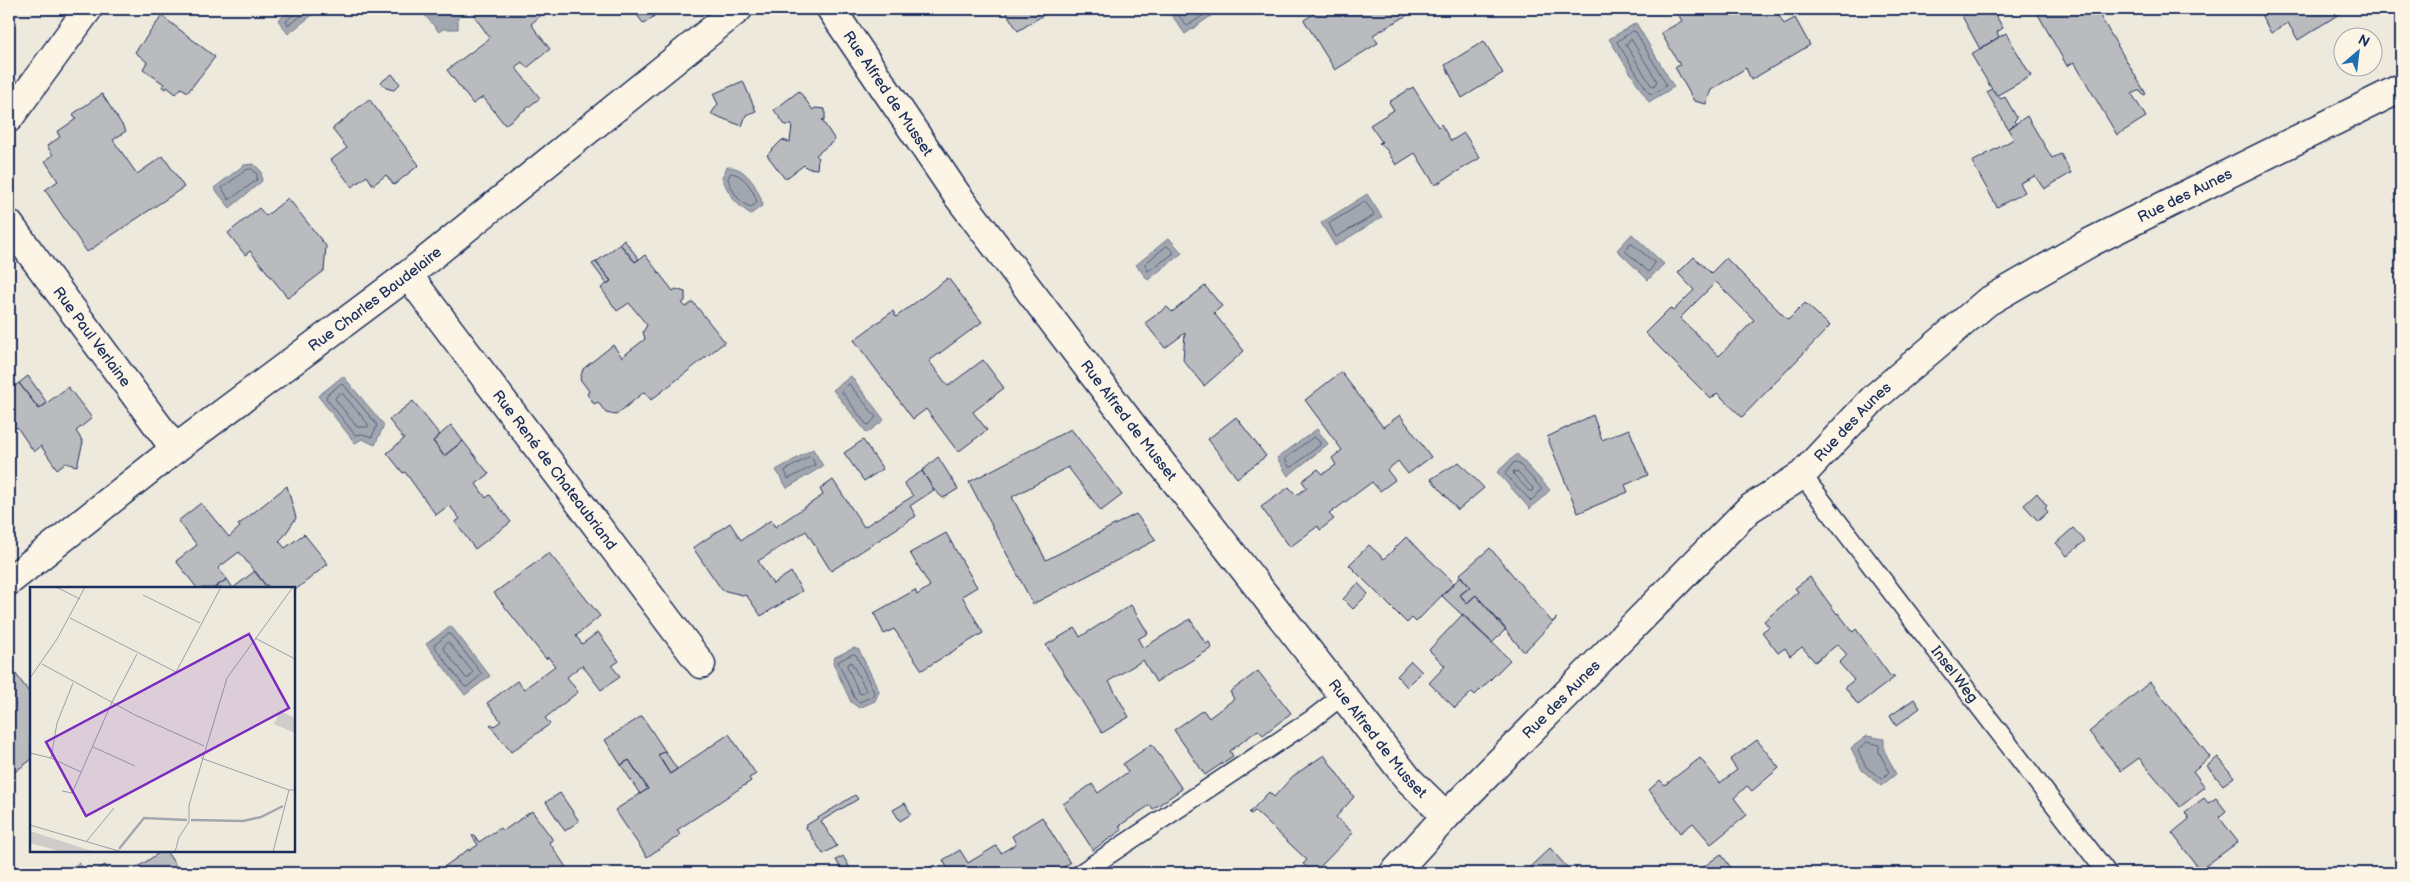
<svg xmlns="http://www.w3.org/2000/svg" width="2410" height="882" font-family="'Balsamiq Sans',sans-serif">
<style>
.water{fill:#a2a7af;stroke:#6c778f}
.lines{fill:none;stroke-linecap:round;stroke-linejoin:round}
.shore{stroke:#515f7e;stroke-width:1}
.building{fill:#babbbe;stroke:#1b2f5e;fill-rule:evenodd}
.lane-casing{stroke:#1b2f5e;stroke-width:21}
.street-casing{stroke:#1b2f5e;stroke-width:31}
.lane{stroke:#fcf5e5;stroke-width:18}
.street{stroke:#fcf5e5;stroke-width:28}
.labels{text-anchor:middle;stroke-width:4;stroke-linejoin:round;paint-order:stroke}
.street-label{font-size:15px;fill:#1b2f5e;stroke:#fcf5e5}
.inset-river{fill:none;stroke:#a2a7af;stroke-width:2.5}
.inset-road{fill:none;stroke:#9a9faa;stroke-width:1}
.view{fill:#7b2cbf;fill-opacity:0.15;stroke:#7b2cbf;stroke-width:2.5}
.inset-edge{fill:none;stroke:#1b2f5e;stroke-width:2.5}
</style>
<rect width="100%" height="100%" fill="#eee9dd"/>
<filter id="ink" filterUnits="userSpaceOnUse"><feTurbulence type="fractalNoise" baseFrequency=".02" numOctaves="2"/><feDisplacementMap in="SourceGraphic" scale="10" xChannelSelector="R" yChannelSelector="G"/><feConvolveMatrix kernelMatrix="1 2 1 2 8 2 1 2 1" color-interpolation-filters="sRGB"/></filter>
<g filter="url(#ink)">
<path class="water" d="M293,9h27l-32,25 -10,-14z
M420,9h40l3,4 -5,4v12h-15l-4,3z
M1178,9h39l1,2 -33,23 -14,-20z
M1636,23l38,64 -25,15 -40,-63z
M254,164l7,7 1,10 -32,27 -16,-20 30,-23z
M727,167c19,-1 31,21 36,38l-12,9c-15,-9 -23,-20 -29,-37z
M1367,194l15,23 -47,29 -14,-23z
M1632,234l32,30 -16,16 -31,-30z
M1169,238l13,15 -34,27 -12,-15z
M343,376l41,49 -9,20 -13,-6 -7,4 -37,-47z
M851,376l33,44 -17,13 -34,-43z
M1317,429l11,15 -40,32 -11,-18z
M813,449l10,17 -36,22 -11,-18z
M1517,454l33,36 -20,19 -33,-37z
M451,626l39,50 -25,19 -39,-51z
M854,648l5,2 20,41 -4,10 -16,7 -8,-6 -18,-39 2,-6z
M1867,736l17,3v11l12,24 -15,12 -19,-16 -11,-22z"/>
<g class="lines">
<path class="shore" d="M295,9l-1,5 -8,7 2,4 24,-16
M1180,9l-1,7 8,10 26,-17
M1633,31l3,1 30,52 -1,3 -13,7 -3,-1 -32,-51z
M1631,39l26,42 -3,5 -3,-1 -25,-40z
M252,169l5,5v6l-28,20 -7,-12 24,-18z
M731,173c13,1 23,18 26,29l-5,5c-13,-2 -20,-17 -24,-28z
M1365,202l9,11 -1,3 -37,21 -7,-13z
M1631,243l24,20 -6,9 -24,-21z
M1167,246l6,5v3l-25,17 -3,-7z
M341,384l3,1 33,40 -5,12 -10,-3 -7,1 -29,-37 1,-3z
M849,384l27,33 -7,8 -3,-1 -24,-32z
M340,393l3,1 25,30v3h-11l-22,-28z
M1314,437l6,5v3l-28,22h-3l-4,-8z
M809,457l3,1 3,7 -27,14 -3,-8z
M1515,462l3,1 24,26 -11,12 -26,-27z
M1514,471l4,1 15,16 -1,3h-3l-15,-16z
M448,634l3,1 31,39 -15,13 -3,-1 -30,-40z
M448,642l25,30 -4,6h-3l-23,-30z
M853,654l3,1 18,37 -2,5 -13,5 -4,-3 -17,-37z
M851,662l15,28 -4,4 -3,-1 -12,-27z
M1867,742l12,3v7l10,20 -7,7 -16,-12 -8,-16z"/>
</g>
<path class="building" d="M477,9h66l2,3 -14,12 19,25 -23,19 -5,-6 -7,5 25,31 -35,27 -22,-28 -10,7 -26,-34 43,-32 -18,-25z
M632,9h31l-19,15z
M1004,9h49l-35,22z
M1321,9h97l-45,26 5,8 -43,27 -31,-50z
M1675,9h100l9,15 11,-6 15,27 -59,35 -5,-12 -35,22 -5,14 -12,-3 -19,-34 5,-2 -19,-32 21,-12z
M1976,9h16l11,19 -6,4 2,5 -19,12 -18,-33z
M2035,9h61l50,85 -2,1 -4,-5 -8,4 14,23 -29,18 -43,-73 -7,4z
M2258,9h84l2,2 -46,29 -10,-17 -17,10z
M162,16l53,41 -27,35 -7,-4 -5,6 -9,-7 -1,2 -4,-2 2,-3 -21,-15 4,-7 -12,-10z
M2006,33l25,43 -35,20 -25,-42z
M1484,41l19,32 -41,25 -17,-33z
M392,74l8,10 -6,6 -8,-2 -5,-6z
M743,81l13,30 -10,4 -4,11 -31,-12 7,-10 -5,-10z
M1413,87l25,40 3,-3 10,17 13,-8 16,25 -45,27 -20,-32 -19,12 -9,-15 -8,-7 3,-1 -12,-17 24,-15 -5,-8z
M1992,89l9,10 4,-2 12,21 -3,3 2,3 -8,5 -21,-37z
M799,91l14,19 2,-2 10,1v10l-3,1 13,20 -19,15 2,2 -1,12 -10,-1 -3,-3 -19,14 -18,-24 15,-15 8,2 2,-17h-7l-11,-15z
M102,94l24,37 -13,9 24,34 26,-18 21,31 -97,65 -42,-62 13,-9 -13,-20 8,-6 -6,-9 13,-9 -3,-5 19,-13 -3,-5z
M369,99l50,66 -25,20 -8,-10 -13,10 -6,-9 -15,11 -21,-27 16,-12 -15,-19z
M2027,116l25,42 9,-4 10,19 -27,16 -9,-13 -15,7 5,9 -28,15 -25,-45 42,-23 -6,-10z
M288,198l38,48 -2,25 -36,27 -38,-47 -5,4 -17,-22 31,-25 7,8z
M624,240l15,19 -4,3 -15,-18z
M620,244l15,18 10,-7 28,36 3,-2 9,3v9l-3,2 4,4 7,-5 32,40 -74,58 -7,-8 -28,23 -10,-2 -8,-11 -4,2 -7,-10 2,-3 -9,-12 3,-10 30,-24 9,12 23,-18 -2,-7 4,-7 -18,-22 -12,8 -16,-23 10,-7 -15,-19z
M1694,257l17,16 15,-15 62,62 17,-17 25,23 -88,91 -25,-24 -6,6 -66,-66 25,-25 3,3 21,-21 -16,-17zM1716,282l38,38 -35,36 -39,-38z
M596,262l15,19 -4,3 -15,-20z
M948,278l34,44 -53,39 19,25 35,-26 21,28 -31,24 14,18 -29,22 -32,-43 -13,10 -59,-79 39,-29 3,6z
M1205,286l17,20 -8,7 30,38 -40,35 -21,-26 2,-27 -20,15 -20,-25 22,-16 5,5z
M1341,372l42,55 17,-12 31,42 -23,17 -10,-13 -11,9 8,10 -15,11 -8,-9 -43,32 5,5 -14,11 -2,-4 -28,21 -29,-40 28,-20 7,8 11,-7 -5,-7 16,-12 5,5 13,-9 -4,-7 10,-8 -37,-50z
M28,376l19,27 -8,6 -20,-26z
M19,383l20,26 29,-22 24,31 -16,13 7,11 -6,24 -12,-3 -8,6 -16,-23 -7,6 -17,-25 -8,6v-43z
M413,401l27,34 -7,6 11,15 19,-15 26,33 -13,10 10,14 4,-3 21,27 -36,27 -20,-27 5,-3 -11,-14 -13,10 -31,-43 -2,1 -16,-20 17,-14 -15,-19z
M1593,415l9,25 27,-11 19,46 -23,10 3,7 -50,21 -31,-76z
M1236,417l30,39 -29,22 -29,-39z
M451,425l12,16 -19,15 -11,-15z
M1071,429l51,66 -21,16 -33,-44 -56,30 34,63 90,-46 20,26 -123,64 -64,-122z
M863,440l20,29 -19,12 -20,-28z
M938,457l20,32 -15,9 -9,-8 -12,-19z
M1459,462l25,26 -26,22 -27,-31z
M922,471l12,19 -24,16 6,10 -85,55 -25,-40 -48,30 15,23 18,-12 11,19 -41,25 -14,-20 -25,-6 -29,-42 37,-25 11,17 30,-20 4,7 48,-32 -3,-6 13,-9 31,47 49,-31 -9,-13z
M287,486l9,32 -12,18 -5,5 6,7 19,-14 24,30 -34,27v-3h-24l-3,-3 -1,1 -27,-34 -21,16 9,11 -13,9h-17l-21,-27 21,-16 -19,-24 23,-18 28,34 11,-10 -2,-2z
M2037,493l10,13 -2,2 3,4 -10,9 -14,-16z
M2073,528l12,13 -18,15 -11,-13z
M946,533l31,54 -15,9 21,37 -61,37 -28,-41 -10,5 -10,-21 41,-23 2,5 13,-9 -20,-33z
M1406,537l48,46 -38,39 -4,-4 -5,5 -58,-58 20,-20 15,14z
M1490,548l62,74 5,-4 -33,34 -48,-57 -9,8 -7,-8 10,-8 -11,-12z
M549,553l51,63 -24,20 6,8 16,-12 21,29 -7,5 8,11 -19,13 -19,-25 -15,12 11,15 -33,26 5,6 -39,28 -21,-27 2,-1 2,2 7,-5 -14,-18 30,-22 7,8 31,-23 -7,-9 -2,2 -52,-66z
M255,571l11,15 -3,2h-49l13,-9 6,9z
M1461,576l9,11 -10,8 7,8 9,-8 30,34 -14,14 -50,-47z
M1810,577l27,37 1,-1 15,19 3,-3 35,48 2,-2 2,2 -37,28 -13,-18 9,-7 -15,-17 8,-8 -9,-11 -23,18 -13,-15 -12,9 -5,-8 -7,5 -16,-21 7,-5 -5,-6 34,-29 -3,-4z
M1358,583l10,11 -15,15 -10,-10z
M1131,605l17,28 -10,6 5,9 47,-29 16,25 3,-2 3,6 -56,34 -13,-22 -34,21 20,36 -27,16 -56,-88 29,-17 5,9z
M1463,614l47,46 -35,35 -3,-3 -17,16 -26,-25 16,-17 -16,-16z
M1411,661l11,11 -15,15 -10,-11z
M1258,671l33,42 -28,22 -5,-5 -28,21 3,5 -28,19 -31,-45 29,-20 6,8 25,-19 -4,-7z
M15,673l16,22v65l-22,16v-98z
M2150,682l60,75 -17,14 12,16 -25,20 -41,-49 -18,13 -32,-39z
M1914,699l6,9 -24,18 -6,-10z
M642,716l23,35 -7,4 12,19 59,-40 27,40 -7,4 2,3 -74,49 3,5 -33,22 -32,-47 33,-21 -19,-29 -8,5 -16,-25z
M1757,740l22,28 -27,23 -5,-5 -13,12 13,17 -36,29 -18,-21 -13,10 -31,-43 11,-10 5,5 35,-27 20,25 17,-13 -7,-10z
M1152,744l30,45 -29,20 -3,-4 -31,21 3,4 -29,20 -30,-46 29,-20 6,9 30,-21 -5,-8z
M665,751l12,18 -7,5 -12,-19z
M1324,755l30,42 -18,20 17,16 -39,40 -11,-9 4,-4 -52,-49 -4,3 -2,-1 20,-21 5,5 19,-21z
M2218,757l16,20 -11,8 -16,-19z
M629,760l19,29 -8,5 -19,-29z
M560,793l19,28 -14,10 -19,-29z
M855,795l3,4 -37,22 16,25 -14,8 -18,-28z
M2204,798l4,5 8,-5 10,13 -7,6 19,25 -38,28 -28,-37 17,-14 -4,-7z
M905,803l6,11 -11,7 -7,-11z
M532,811l21,29 -4,2 17,25 -10,6 -119,-1 32,-23v2l9,-6 -6,-9 2,-1 5,7 21,-14 3,3z
M1042,817l28,46 -16,10h-104l-7,-13 17,-10 8,13 28,-17 5,7 15,-9 -4,-8z
M1550,848l22,25h-48l7,-7z
M162,851h4l15,22h-52z
M1721,854l14,19h-29l-4,-5z
M843,856l7,12 -7,4 -7,-12z
M79,863l7,10h-23z
M105,865l6,8h-19z
M934,865l5,8h-19z"/>
<g class="lines">
<g class="lane-casing">
<g id="lane">
<path id="s1" d="M1802,475l305,398"/>
<path d="M1081,873l230,-153 32,-25"/>
</g>
</g>
<g class="street-casing">
<g id="street">
<path id="s2" d="M831,9l126,186 177,233 275,352 37,36"/>
<path d="M9,118l79,-109"/>
<path id="s3" d="M9,224l166,225"/>
<path id="s4" d="M408,275l293,389"/>
<path id="s5" d="M9,581l166,-132 233,-174 330,-266"/>
<path id="s6" d="M1394,873l52,-57 303,-307 53,-34 72,-77 113,-96 104,-60 310,-154"/>
</g>
</g>
<use href="#lane" class="lane"/>
<use href="#street" class="street"/>
</g>
</g>
<g class="labels">
<g class="street-label">
<text dy="5" stroke="none"><textPath href="#s2" startOffset="102">Rue Alfred de Musset</textPath></text>
<text dy="5" stroke="none"><textPath href="#s6" startOffset="1050">Rue des Aunes</textPath></text>
<text dy="5" stroke="none"><textPath href="#s5" startOffset="462">Rue Charles Baudelaire</textPath></text>
<text dy="5" stroke="none"><textPath href="#s3" startOffset="140">Rue Paul Verlaine</textPath></text>
<text dy="5" stroke="none"><textPath href="#s2" startOffset="508">Rue Alfred de Musset</textPath></text>
<text dy="5" stroke="none"><textPath href="#s6" startOffset="645">Rue des Aunes</textPath></text>
<text dy="5" stroke="none"><textPath href="#s4" startOffset="244">Rue René de Chateaubriand</textPath></text>
<text dy="5" stroke="none"><textPath href="#s1" startOffset="251">Insel Weg</textPath></text>
<text dy="5" stroke="none"><textPath href="#s6" startOffset="241">Rue des Aunes</textPath></text>
<text dy="5" stroke="none"><textPath href="#s2" startOffset="912">Rue Alfred de Musset</textPath></text>
</g>
</g>
<g transform="translate(30 587)">
<rect width="265" height="265" fill="#eee9dd"/>
<path d="M250,124l15,7v15l-21,-9zM0,244l65,21h-32l-33,-9z" fill="#cfcdca"/>
<path class="inset-river" d="M161,233l52,1 18,-4 22,-11M89,262l25,-31 43,2"/>
<path class="inset-road" d="M26,0l24,12M113,8l57,28M40,31l106,54 45,-85M225,51l40,21M12,77l93,51 69,31M0,91l27,-39 28,-52M63,160l42,19M0,166l21,5 30,14M21,171l6,-35 16,-40M171,171l88,32h6M32,204l10,2 40,-91 25,-48M0,238l92,27M56,255l28,-34M145,265l4,-15 10,-15v-17l38,-127 66,-91M243,265l16,-62"/>
<path class="view" d="M219,47l40,74 -203,108 -40,-74z"/>
<rect width="265" height="265" class="inset-edge"/>
</g>
<rect width="2410" height="882" fill="none" stroke="#fcf5e5" stroke-width="30"/>
<rect x="15" y="15" width="2380" height="852" fill="none" stroke="#1b2f5e" stroke-width="2" filter="url(#ink)"/>
<g transform="translate(2358 52) rotate(28)"><circle r="24" fill="#fcf5e5" stroke="#a2a6af"/>
<path d="M0-4L9 19L0 12L-9 19Z" fill="#1f6fb2"/>
<text y="-8" font-size="14" font-weight="bold" text-anchor="middle" fill="#1b2f5e">N</text>
</g>
</svg>
